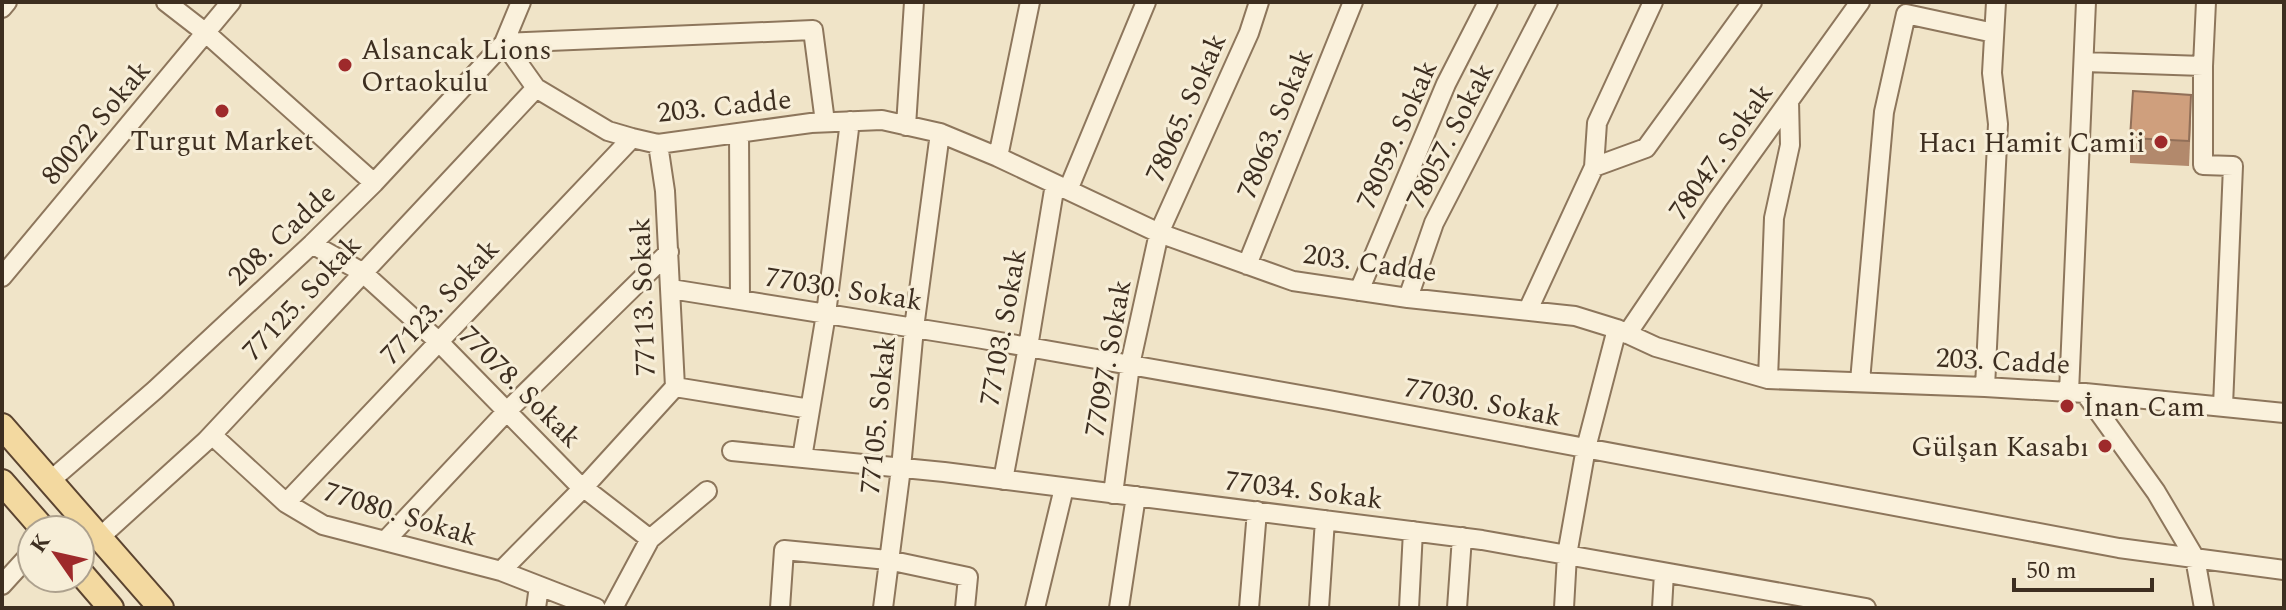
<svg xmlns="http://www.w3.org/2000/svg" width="2286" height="610" font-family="Spectral,serif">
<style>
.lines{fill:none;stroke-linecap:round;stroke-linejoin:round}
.minor-casing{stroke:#8d765c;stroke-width:22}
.major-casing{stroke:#5b4430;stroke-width:28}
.minor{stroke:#faf1dc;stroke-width:18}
.major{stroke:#f3d9a0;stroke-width:24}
.wall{fill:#b2896c}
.building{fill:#cf9f7d;stroke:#916f58;stroke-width:2}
.poi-dot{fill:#9e2a2b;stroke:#f7eed8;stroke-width:3}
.labels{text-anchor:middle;stroke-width:6;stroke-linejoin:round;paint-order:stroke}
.poi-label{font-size:28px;fill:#3d2e20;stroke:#f7eed8;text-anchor:start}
.street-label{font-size:28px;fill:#3d2e20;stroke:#f7eed8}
</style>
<rect width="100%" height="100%" fill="#f0e4c8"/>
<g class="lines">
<g class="minor-casing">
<path id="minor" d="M166,2l40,31 168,150
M2206,2l-3,64v99l30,1 -10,240
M2,8l5,-6
M504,43l32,45 72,43 24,7 26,6 153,-21 71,-3 58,13 58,24 161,76 134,48 115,17 167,18 42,13 39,18 112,32 217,8 100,6 199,20
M504,43l309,-13 12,92
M2085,62l118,4
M906,126l8,-124
M739,133l1,167
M998,157l32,-155
M1594,167l52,-19 106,-146
M1068,190l78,-188
M312,244l50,28 77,70 136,139 75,58
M1247,265l106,-263
M2,277l229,-275
M671,289l306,49 352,62 790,148 165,22
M1359,291l87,-207 42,-82
M1408,298l26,-75 114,-221
M1528,310l66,-143 3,-44 56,-121
M1627,334l90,-133 143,-199
M1768,379l6,-161 16,-73 -1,-44
M1860,381l24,-269 22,-98 88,19
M675,387l135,22
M1985,387l13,-263 -6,-51 4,-71
M2069,392l17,-390
M2085,393l71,99 39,66 9,50
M212,435l74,68 37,22 178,46 95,37
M732,451l212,21 538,68 384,68
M802,458l24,-144 24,-193
M1003,480l25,-133 27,-163
M50,481l105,-91 157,-146 62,-61 130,-140 17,-41
M1113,494l17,-129 29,-132 90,-200 10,-31
M286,503l346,-365
M99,538l107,-97 330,-353
M385,541l122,-130 162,-159
M501,571l83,-84 91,-100 -10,-196 -7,-47
M2,585l30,-33
M536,608l3,-22
M613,608l37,-69 57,-48
M780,608l4,-58 104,10 80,17 -3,31
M883,608l18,-140 13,-140 26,-195
M1035,608l29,-120
M1119,608l17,-112
M1249,608l8,-97
M1319,608l6,-88
M1409,608l4,-77
M1457,608l5,-71
M1564,608l3,-53 19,-107 31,-119
M1662,608l2,-35"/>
</g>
<g class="major-casing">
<path id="major" d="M2,426l159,182
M2,482l42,48
M80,572l31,36"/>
</g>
<use href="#minor" class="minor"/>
<use href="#major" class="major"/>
</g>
<path class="wall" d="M2191,120l-2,46 -59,-3v-25z"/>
<path class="building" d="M2133,91l58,4 -2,46 -59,-3z"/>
<g class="poi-dot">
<circle cx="345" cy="65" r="8"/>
<circle cx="222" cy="111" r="8"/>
<circle cx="2161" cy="142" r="8"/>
<circle cx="2067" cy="406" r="8"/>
<circle cx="2105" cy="446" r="8"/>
</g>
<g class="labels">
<g class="poi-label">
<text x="361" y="59">Alsancak Lions<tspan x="361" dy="32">Ortaokulu</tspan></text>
<text x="222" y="150" text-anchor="middle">Turgut Market</text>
<text x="2145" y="152" text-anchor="end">Hacı Hamit Camii</text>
<text x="2083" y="416">İnan Cam</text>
<text x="2089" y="456" text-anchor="end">Gülşan Kasabı</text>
</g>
<g class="street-label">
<text transform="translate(724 105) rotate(-6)" y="10">203. Cadde</text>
<text transform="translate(1185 107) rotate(-66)" y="10">78065. Sokak</text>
<text transform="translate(95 122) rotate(-50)" y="10">80022 Sokak</text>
<text transform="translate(1274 123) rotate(-68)" y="10">78063. Sokak</text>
<text transform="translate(1396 134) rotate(-66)" y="10">78059. Sokak</text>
<text transform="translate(1449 135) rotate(-63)" y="10">78057. Sokak</text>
<text transform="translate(1720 151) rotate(-55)" y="10">78047. Sokak</text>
<text transform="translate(281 234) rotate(-43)" y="10">208. Cadde</text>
<text transform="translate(1370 262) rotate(8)" y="10">203. Cadde</text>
<text transform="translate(844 288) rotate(9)" y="10">77030. Sokak</text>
<text transform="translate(301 297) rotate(-47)" y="10">77125. Sokak</text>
<text transform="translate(642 297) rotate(-92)" y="10">77113. Sokak</text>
<text transform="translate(439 301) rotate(-47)" y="10">77123. Sokak</text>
<text transform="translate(1002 327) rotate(-80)" y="10">77103. Sokak</text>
<text transform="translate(1107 358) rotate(-80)" y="10">77097. Sokak</text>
<text transform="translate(2003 360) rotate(3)" y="10">203. Cadde</text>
<text transform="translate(521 386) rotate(45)" y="10">77078. Sokak</text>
<text transform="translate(1483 401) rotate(11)" y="10">77030. Sokak</text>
<text transform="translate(877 415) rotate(-84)" y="10">77105. Sokak</text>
<text transform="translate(1304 489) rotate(7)" y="10">77034. Sokak</text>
<text transform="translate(401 513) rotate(17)" y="10">77080. Sokak</text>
</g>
</g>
<rect width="2286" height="610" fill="none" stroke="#3d2e20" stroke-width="8"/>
<g transform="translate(56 554) rotate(304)"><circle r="38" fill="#f7eed8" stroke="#ada18e" stroke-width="2"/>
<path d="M0-6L14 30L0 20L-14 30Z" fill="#9e2a2b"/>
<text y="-12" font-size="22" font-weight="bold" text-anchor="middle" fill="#3d2e20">K</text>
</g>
<path d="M2014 578v12h138v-12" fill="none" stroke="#3d2e20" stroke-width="4"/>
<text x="2026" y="578" font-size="24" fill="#3d2e20" stroke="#f7eed8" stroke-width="6" paint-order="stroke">50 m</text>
</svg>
